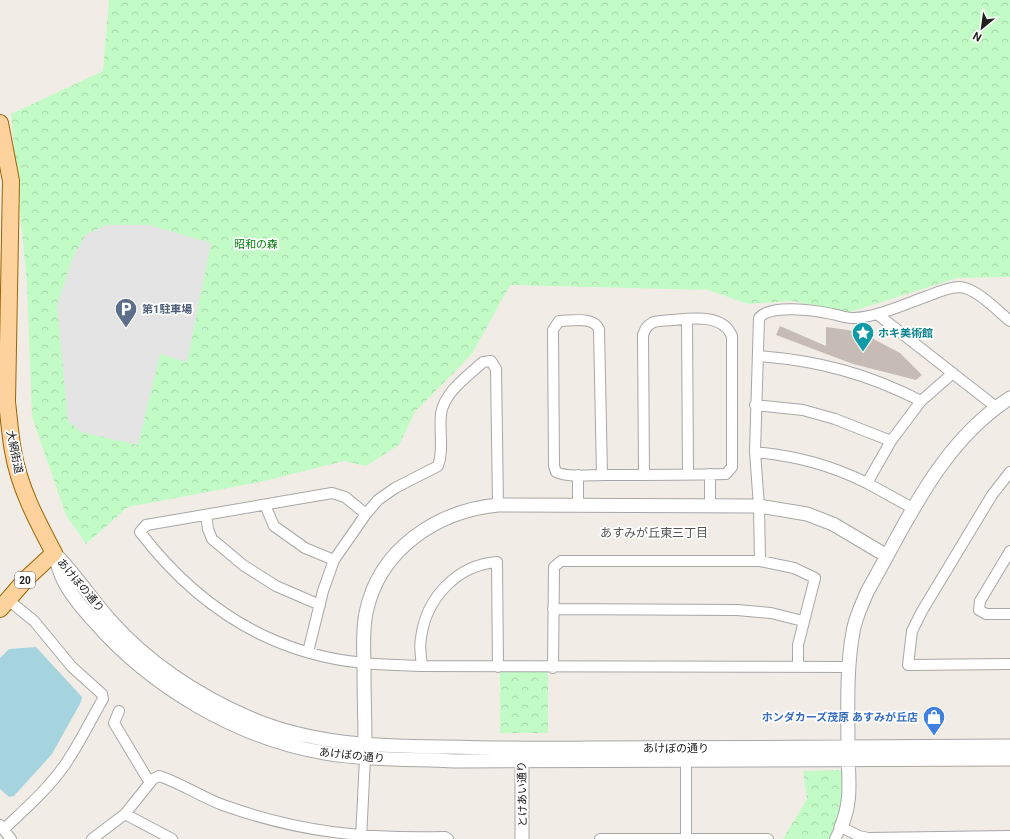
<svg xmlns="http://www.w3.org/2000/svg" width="1010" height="839" font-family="Roboto,'Noto Sans JP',sans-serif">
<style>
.park{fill:url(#park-crowns)}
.parking{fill:#e4e4e4}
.water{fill:#a5d4df}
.building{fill:#c6bcb5}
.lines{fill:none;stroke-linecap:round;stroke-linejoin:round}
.minor-casing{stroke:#a7a7a7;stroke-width:12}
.tertiary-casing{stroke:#a7a7a7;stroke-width:15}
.primary-casing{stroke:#9c6500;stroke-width:18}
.minor{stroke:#fff;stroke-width:10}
.tertiary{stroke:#fff;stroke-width:13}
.primary{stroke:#fed29d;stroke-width:16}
.labels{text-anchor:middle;stroke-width:3.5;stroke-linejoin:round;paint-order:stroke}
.shield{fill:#fff;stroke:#636363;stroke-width:1}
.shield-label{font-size:10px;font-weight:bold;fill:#202020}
.park-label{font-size:11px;fill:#088310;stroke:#fff}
.service-label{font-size:11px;font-weight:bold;fill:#4e5e75;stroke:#fff;text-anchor:start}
.culture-label{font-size:11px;font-weight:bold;fill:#0d838f;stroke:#fff;text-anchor:start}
.street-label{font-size:11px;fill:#202020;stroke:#fff}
.shop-label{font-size:11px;font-weight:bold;fill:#366cbe;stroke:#fff;text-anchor:end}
.neighbourhood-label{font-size:12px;fill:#535353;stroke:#fff}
</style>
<defs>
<pattern id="park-crowns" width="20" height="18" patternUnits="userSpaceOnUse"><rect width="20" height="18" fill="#c3fbc6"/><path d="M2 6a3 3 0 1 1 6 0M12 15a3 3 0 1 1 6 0" fill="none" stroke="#a7d7aa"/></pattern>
</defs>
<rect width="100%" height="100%" fill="#f1ede6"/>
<path class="park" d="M109,0h901v277l-53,1 -107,34 -58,-11 -44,3 -40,-14 -198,-5 -38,69 -57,58 -16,33 -33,21 -22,-5 -84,21 -132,25 -42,37 -20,-29 -34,-98 -5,-132 -16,-171 92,-43z
M500,669h48v64h-48z
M845,770l-1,42 -13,27h-48l24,-40 -4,-28z"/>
<path class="parking" d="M107,225h42l62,18 -24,119 -27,-8 -22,91 -57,-13 -13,-11 -11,-116 16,-48 13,-23z"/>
<path class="water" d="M36,647l46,50 -1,5 -29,52 -38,42 -5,1 -9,-8v-131l9,-9z"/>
<path class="building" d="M780,326l46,20v-19l22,3 18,5 34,18 22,22 -6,5 -63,-16 -77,-29z"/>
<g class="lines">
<g class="minor-casing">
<path id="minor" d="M877,314l119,93
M687,319l1,155
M758,356c61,5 108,17 163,45
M755,405l48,5 32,9 56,22
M755,452c42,4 75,13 112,31l24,-42 30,-40 32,-28
M1010,472l-18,23 -70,116 -10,20 -4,34 102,-1
M710,474v30
M578,475v30
M602,475l-3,-146c-6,-13 -27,-8 -40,-8l-6,9 1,136 2,6c14,6 33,3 48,3 41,0 82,0 122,-1l6,-7v-131c-9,-22 -39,-18 -59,-16 -6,1 -16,0 -21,3 -6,3 -7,7 -9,12l1,140
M867,483l47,26
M265,505l9,21 31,22 29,12
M366,514l-21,-17 -13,-4 -186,32 -6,7c56,73 130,122 224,131 19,2 39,2 58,3l428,1
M206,515l2,14 4,10 31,26 33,21 44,19
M1010,551l-30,50 -1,9 7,4h24
M760,561l-1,-55 -4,-54 4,-134c11,-14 55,-8 73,-4 7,1 16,5 23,4 25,-2 50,-14 73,-22 10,-4 21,-9 32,-9 16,1 38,24 50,34
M553,609l184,1 34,3 32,8
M308,652l15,-61 11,-31 32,-46 12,-14 17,-12 43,-22c6,-16 1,-35 3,-52 3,-22 27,-38 42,-52l8,-1 5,8 2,136
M422,666c-1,-9 -3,-19 -1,-28 5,-40 36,-73 76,-76l1,105
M553,668l1,-101 7,-6h199l34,7 21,10 -17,67v22
M119,711l-5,12 36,60
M686,761v77
M125,814l47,25
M0,825l11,14
M4,829c21,-20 43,-39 60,-63 15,-21 26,-45 39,-67l-1,-5 -30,-27 -38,-46 -27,-22
M92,839l33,-25 28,-35 6,-3c22,7 42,21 64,29 75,27 142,34 222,32l3,2
M361,839l4,-81
M600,839h168
M835,839l6,-12 18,9 9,2 142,-2"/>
</g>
<g class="tertiary-casing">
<path id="tertiary" d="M54,553c3,8 5,18 9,26 7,15 19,29 30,41 58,67 144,118 232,133 43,7 86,6 130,8l555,-2
M58,557c19,20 34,43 52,63 38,43 89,76 142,99 62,26 124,27 190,28 48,1 96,2 144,1 141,0 283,-1 424,-2
M365,746c0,-25 -1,-51 -1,-76 0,-20 -2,-38 2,-57 13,-64 71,-102 132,-108l261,1 48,8 26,10 54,32
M522,753v86
M841,827c12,-28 7,-49 7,-78 0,-38 -2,-79 5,-117 2,-14 9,-27 14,-40 40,-70 73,-149 143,-194"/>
</g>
<g class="primary-casing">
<path id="primary" d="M0,123l11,58 -4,221c2,16 3,33 6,49 6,36 24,70 41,102l-27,25 -27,31"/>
</g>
<use href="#minor" class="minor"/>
<use href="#tertiary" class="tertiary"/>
<use href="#primary" class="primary"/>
</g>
<defs>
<g id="parking-pin" transform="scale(1.15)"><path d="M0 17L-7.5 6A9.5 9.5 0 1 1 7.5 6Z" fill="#5c6f8a" stroke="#fff"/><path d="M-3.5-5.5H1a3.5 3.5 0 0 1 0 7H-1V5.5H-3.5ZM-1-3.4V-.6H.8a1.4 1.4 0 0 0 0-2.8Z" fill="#fff"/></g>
<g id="sight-pin" transform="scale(1.15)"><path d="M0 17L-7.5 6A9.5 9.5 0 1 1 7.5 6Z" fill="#0f9aa8" stroke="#fff"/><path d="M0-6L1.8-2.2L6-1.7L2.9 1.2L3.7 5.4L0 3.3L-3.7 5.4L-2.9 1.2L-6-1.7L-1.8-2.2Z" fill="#fff"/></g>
<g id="shop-pin" transform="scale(1.15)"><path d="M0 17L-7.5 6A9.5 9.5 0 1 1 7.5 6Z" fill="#3f7fe0" stroke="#fff"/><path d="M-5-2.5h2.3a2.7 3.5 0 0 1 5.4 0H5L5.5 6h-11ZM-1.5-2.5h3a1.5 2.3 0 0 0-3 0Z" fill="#fff"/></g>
</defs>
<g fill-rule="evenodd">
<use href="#parking-pin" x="126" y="309"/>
<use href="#sight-pin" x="863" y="333"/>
<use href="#shop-pin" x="934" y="717"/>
</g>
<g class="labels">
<rect class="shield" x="15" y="572" width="20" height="16" rx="3"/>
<g class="shield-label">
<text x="25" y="584">20</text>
</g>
<g class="park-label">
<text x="256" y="248">昭和の森</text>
</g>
<g class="service-label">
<text x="142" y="313">第1駐車場</text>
</g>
<g class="culture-label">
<text x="878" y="337">ホキ美術館</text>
</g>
<g class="street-label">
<text transform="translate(15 452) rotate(78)" y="4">大網街道</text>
<text transform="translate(81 585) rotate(50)" y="4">あけぼの通り</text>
<text x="676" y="752">あけぼの通り</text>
<text transform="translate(352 755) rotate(6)" y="4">あけぼの通り</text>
<text transform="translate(522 794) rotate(-91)" y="4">とけあい通り</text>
</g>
<g class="shop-label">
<text x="918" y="721">ホンダカーズ茂原 あすみが丘店</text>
</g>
<g class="neighbourhood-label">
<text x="654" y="537">あすみが丘東三丁目</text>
</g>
</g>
<g transform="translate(982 28) rotate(209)" stroke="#ffffff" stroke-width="3" paint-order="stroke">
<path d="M0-3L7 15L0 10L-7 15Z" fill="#202020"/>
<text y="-6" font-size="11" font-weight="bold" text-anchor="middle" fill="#202020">N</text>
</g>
</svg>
